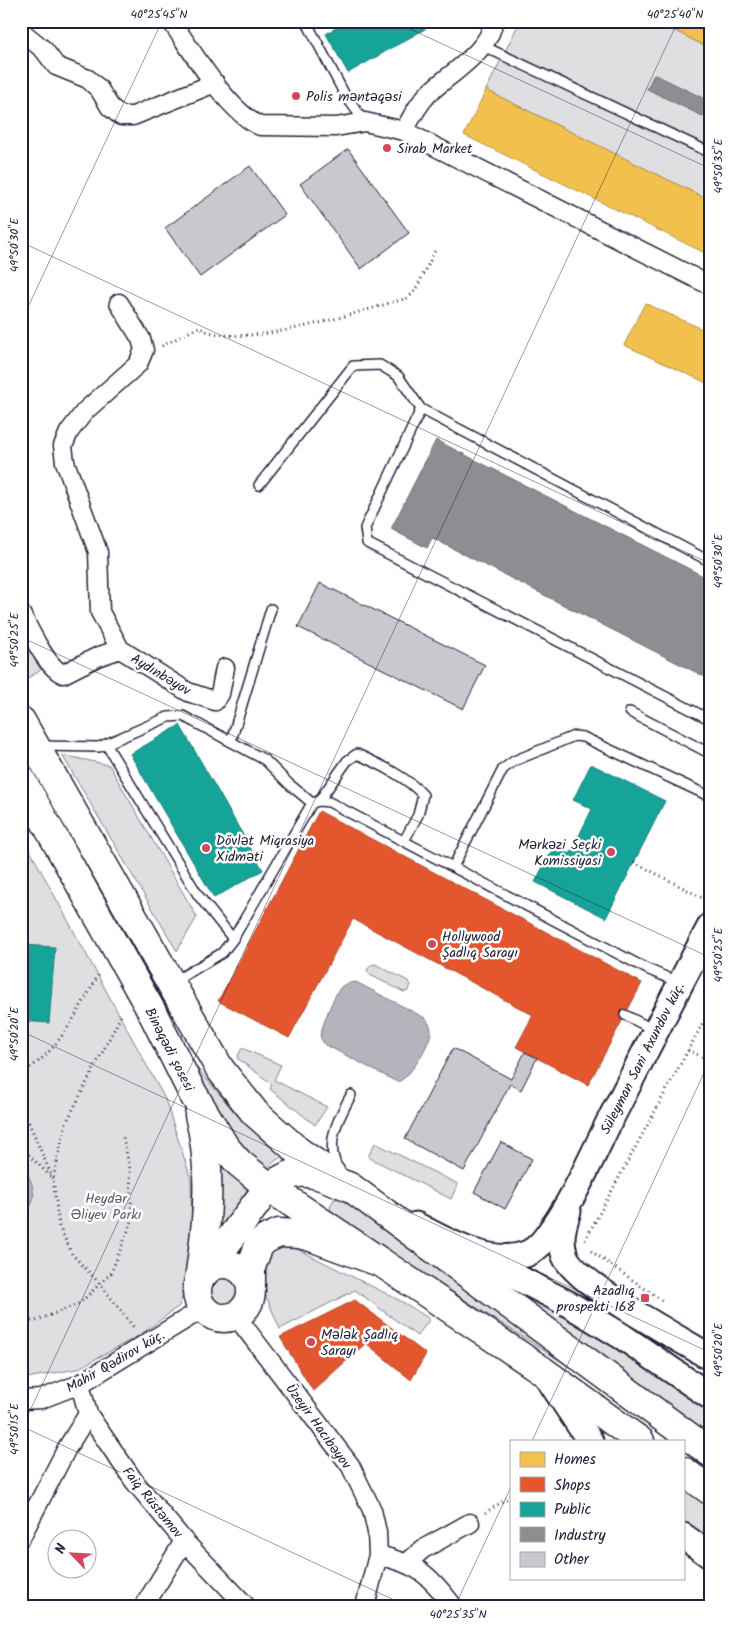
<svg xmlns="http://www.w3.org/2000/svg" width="732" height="1627" font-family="Kalam,sans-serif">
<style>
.green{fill:#dfdfe2;stroke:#80808e}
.water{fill:#b4b4bc;stroke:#7a7a88}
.homes{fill:#f2c14e;stroke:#b49148}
.shops{fill:#e4572e;stroke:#aa4732}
.public{fill:#17a398;stroke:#1a7c7c}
.industry{fill:#8d8d92;stroke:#6d6d78}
.building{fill:#c8c8cf;stroke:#22223b}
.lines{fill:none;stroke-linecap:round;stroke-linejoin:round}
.lane-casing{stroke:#22223b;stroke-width:12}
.street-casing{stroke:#22223b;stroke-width:21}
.secondary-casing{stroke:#22223b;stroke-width:29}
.primary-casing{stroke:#22223b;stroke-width:31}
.path{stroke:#22223b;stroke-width:3;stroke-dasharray:1 4;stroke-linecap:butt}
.lane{stroke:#fff;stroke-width:9}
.street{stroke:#fff;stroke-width:18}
.secondary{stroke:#fff;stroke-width:25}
.primary{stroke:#fff;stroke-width:28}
.ticks{fill:none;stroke:#22223b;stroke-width:1;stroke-opacity:0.45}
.poi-dot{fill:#d1495b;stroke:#fff;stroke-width:2}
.labels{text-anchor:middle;stroke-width:5;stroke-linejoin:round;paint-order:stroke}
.poi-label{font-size:14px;fill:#22223b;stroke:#fff;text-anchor:start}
.street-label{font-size:14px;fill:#22223b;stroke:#fff}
.park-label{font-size:14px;fill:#5b5b6d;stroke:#fff}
.neatline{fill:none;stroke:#22223b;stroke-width:2}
.ticks-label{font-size:12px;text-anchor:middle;fill:#22223b}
</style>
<rect width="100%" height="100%" fill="#fff"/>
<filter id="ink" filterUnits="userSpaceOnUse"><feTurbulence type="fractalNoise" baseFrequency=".02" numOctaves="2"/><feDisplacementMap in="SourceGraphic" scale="10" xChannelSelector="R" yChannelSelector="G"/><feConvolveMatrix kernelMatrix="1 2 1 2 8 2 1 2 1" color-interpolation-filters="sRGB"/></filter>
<g filter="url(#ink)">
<path class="green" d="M520,21h135l56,28v152l-225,-111z
M21,636l20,34 -20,12z
M62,755l47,10 88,152 -20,34z
M21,834l144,265 26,80 1,64 -4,38 -9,25 -39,29 -63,34 -56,10z
M375,964l33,17 3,4 -3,6 -4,1 -34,-17 -3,-5 4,-5z
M242,1048l39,17 -7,15 53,27 -12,18 -45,-36 2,-5 -35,-26z
M188,1057l48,57 47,42 -11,7 -6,11 -37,-40z
M375,1143l83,41 -7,15 -83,-42z
M213,1151l34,39 -29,51z
M343,1198l225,168 -236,-151 -2,-9 4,-7z
M289,1245l112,56 29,18 -13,17 -62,-46 -75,39 -22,-52 12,-27z
M208 1291a17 17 0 1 1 34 0a17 17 0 1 1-34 0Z
M490,1278l69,32 142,96 10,7v26z
M683,1487l28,19v34l-28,-19z"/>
<path class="water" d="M356,982l69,36c4,5 6,8 6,14 -1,12 -22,48 -34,50l-73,-38 -4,-8c3,-12 13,-40 21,-49 4,-4 10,-4 15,-5z
M21,1166c13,14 20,37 0,50z"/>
<path class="homes" d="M655,21h56v28z
M486,90l225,111v55l-247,-121z
M645,303l66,30v52l-87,-40z"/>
<path class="shops" d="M319,811l323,172 -54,102 -72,-38 17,-32 -180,-96 -64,119 -71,-37z
M355,1300l71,54 -15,26 -45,-37 -53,48 -33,-54z"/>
<path class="public" d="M347,21h92l-91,52 -22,-39z
M180,725l83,145 -49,28 -84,-144z
M591,764l74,37 -59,117 -71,-36 19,-36 16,8 22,-45 -19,-9z
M21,945l34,2 -6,76 -28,-2z"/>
<path class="industry" d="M654,74l57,28 -7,15 -57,-28z
M436,440l275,140v100l-279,-142 -5,10 -36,-19z"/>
<path class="building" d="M348,149l61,84 -48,36 -61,-85z
M250,166l35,49 -85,62 -35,-49z
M320,583l165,82 -22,44 -165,-82z
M453,1048l58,31 14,-27 12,6 -16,32 -11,-6 -46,87 -59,-32z
M501,1142l31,17 -27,50 -31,-17z"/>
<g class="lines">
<g class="lane-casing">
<path id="lane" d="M306,21l39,74 20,27
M483,46l228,107
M421,409l-56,119 2,15 344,177
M259,485l94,-119 27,-1 18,11 23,33 290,153
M630,712l81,42
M231,741l40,-132
M106,744l92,151 35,44
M41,746l58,1 69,-30 15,-1 82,44 24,24 23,19
M319,801l28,-40 10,-7c22,10 50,23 66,41l-5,20 -14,26
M453,867l50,-98 11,-8 60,-25 9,1 128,60
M173,982l49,-29 11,-14 79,-136 7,-2 10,1 318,167 33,14
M625,1015l29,15
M338,1169c-14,-27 1,-51 13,-74"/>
</g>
<g class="street-casing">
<path id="street" d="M171,21c21,30 57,91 89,105l76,1 29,-5 39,9 307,155
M21,31l23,19 12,16 32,13 11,10 11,18 11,9h12l82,-33
M404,131c7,-13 13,-25 23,-36 19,-19 65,-45 66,-74
M119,303l22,36 3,11 -6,14 -53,47 -16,21 -6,14 2,16 33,90 2,60 20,37
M21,614c9,16 25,53 42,60l34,-17 23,-8 68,43 27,9 5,-7 5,-26
M236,1316l114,149 22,45 5,22 1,23 -13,51
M80,1384l8,30 46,67 50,60 62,65
M21,1400l20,-1 39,-15 124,-76
M21,1537l46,-89 21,-34
M378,1555c40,10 50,18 75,51
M407,1563l16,-14 47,-26
M144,1606l40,-65"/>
</g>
<g class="secondary-casing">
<path id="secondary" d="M568,1211c-5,16 -9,29 -3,45 11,28 116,83 146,102
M416,1225c30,16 75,42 110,29 8,-3 13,-8 18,-14 27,-35 45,-77 64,-116 34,-66 68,-133 103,-199
M479,1258l88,45 56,34 88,60
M546,1375l44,66
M683,1536l28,20"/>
</g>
<g class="primary-casing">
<path id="primary" d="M21,721l199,348 35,44 43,38 33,23
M21,779l131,233 40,80 33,55 14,16 31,25 112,75
M199,1115c14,52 8,111 0,164
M197 1291a27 27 0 1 1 54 0a27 27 0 1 1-54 0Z
M203,1275l61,-82c33,-32 49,-20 86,-6l361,266
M251,1285v-18l8,-22 7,-6 13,-6 20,1 15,4 68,25 161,108 97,70
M683,1471l28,20"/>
</g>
<path class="path" d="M162,346l37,-19c40,27 163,-17 209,-29l7,-7 20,-40
M634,862l76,40
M121,1016l-55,107 -13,56 6,47 13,28 28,30 35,45
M688,1050l23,11
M21,1072c35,-14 60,-67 78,-98
M21,1116l8,7 24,56 -32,-32
M585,1240l126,-232
M591,1251l73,51
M21,1321h15l44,-18 31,-30 21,-52 -2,-52 -7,-32
M485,1513l26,-17"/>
<use href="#lane" class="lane"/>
<use href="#street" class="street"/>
<use href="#secondary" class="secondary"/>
<use href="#primary" class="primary"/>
</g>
</g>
<path class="ticks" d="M393,21l318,148M21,242l690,322M21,322l141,-301M21,637l690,321M21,1031l690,322M21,1426l386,180M21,1430l657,-1409M532,1441l179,-383M455,1606l56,-119"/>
<g class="poi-dot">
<circle cx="296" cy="96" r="5"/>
<circle cx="387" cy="148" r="5"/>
<circle cx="206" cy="848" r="5"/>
<circle cx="611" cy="852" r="5"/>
<circle cx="432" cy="944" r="5"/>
<rect x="640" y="1293" width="10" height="10" rx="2.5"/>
<circle cx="311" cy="1342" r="5"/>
</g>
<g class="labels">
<g class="poi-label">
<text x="306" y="101">Polis məntəqəsi</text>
<text x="397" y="153">Sirab Market</text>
<text x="216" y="845">Dövlət Miqrasiya<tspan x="216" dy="16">Xidməti</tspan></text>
<text x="601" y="849" text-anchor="end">Mərkəzi Seçki<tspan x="601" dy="16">Komissiyasi</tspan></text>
<text x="442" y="941">Hollywood<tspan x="442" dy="16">Şadlıq Sarayı</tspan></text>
<text x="635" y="1295" text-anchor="end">Azadlıq<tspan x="635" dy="16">prospekti 168</tspan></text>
<text x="321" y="1339">Mələk Şadlıq<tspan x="321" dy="16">Sarayı</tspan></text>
</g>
<g class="street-label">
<text transform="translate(161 674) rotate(31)" y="5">Aydınbəyov</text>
<text transform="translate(170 1049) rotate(63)" y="5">Binəqədi şosesi</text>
<text transform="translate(642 1058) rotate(-63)" y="5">Süleyman Sani Axundov küç.</text>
<text transform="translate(115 1361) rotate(-30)" y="5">Mahir Qədirov küç.</text>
<text transform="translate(319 1426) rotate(54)" y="5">Üzeyir Hacıbəyov</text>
<text transform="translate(153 1502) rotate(51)" y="5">Faiq Rüstəmov</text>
</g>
<g class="park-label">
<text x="106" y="1203">Heydər<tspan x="106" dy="16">Əliyev Parkı</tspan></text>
</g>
</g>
<rect width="732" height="1627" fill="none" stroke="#fff" stroke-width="55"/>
<rect x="510" y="1440" width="175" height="140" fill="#ffffff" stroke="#a7a7b1"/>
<rect x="520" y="1452" width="25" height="15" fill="#f2c14e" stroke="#a7a7b1"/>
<text x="554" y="1464" font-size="15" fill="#22223b">Homes</text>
<rect x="520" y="1477" width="25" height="15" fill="#e4572e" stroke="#a7a7b1"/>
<text x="554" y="1490" font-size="15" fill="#22223b">Shops</text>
<rect x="520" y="1502" width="25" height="15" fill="#17a398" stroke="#a7a7b1"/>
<text x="554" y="1514" font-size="15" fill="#22223b">Public</text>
<rect x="520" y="1527" width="25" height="15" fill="#8d8d92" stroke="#a7a7b1"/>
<text x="554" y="1540" font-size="15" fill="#22223b">Industry</text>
<rect x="520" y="1552" width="25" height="15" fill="#c8c8cf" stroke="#a7a7b1"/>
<text x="554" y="1564" font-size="15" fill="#22223b">Other</text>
<g transform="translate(72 1554) rotate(295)"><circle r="24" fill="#ffffff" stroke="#a7a7b1"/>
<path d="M0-4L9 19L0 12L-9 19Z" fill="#d1495b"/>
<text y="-8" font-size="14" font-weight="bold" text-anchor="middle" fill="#22223b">N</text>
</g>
<rect x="28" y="28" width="676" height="1572" class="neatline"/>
<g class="ticks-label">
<text x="159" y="18">40°25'45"N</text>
<text x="675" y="18">40°25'40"N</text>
<text transform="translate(718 166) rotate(-90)" y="4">49°50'35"E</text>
<text transform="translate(14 245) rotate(-90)" y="4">49°50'30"E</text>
<text transform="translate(718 561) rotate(-90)" y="4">49°50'30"E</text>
<text transform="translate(14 640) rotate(-90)" y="4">49°50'25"E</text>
<text transform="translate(718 955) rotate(-90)" y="4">49°50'25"E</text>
<text transform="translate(14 1034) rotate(-90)" y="4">49°50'20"E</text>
<text transform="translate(718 1350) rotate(-90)" y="4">49°50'20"E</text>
<text transform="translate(14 1429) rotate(-90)" y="4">49°50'15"E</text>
<text x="458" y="1618">40°25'35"N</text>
</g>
</svg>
